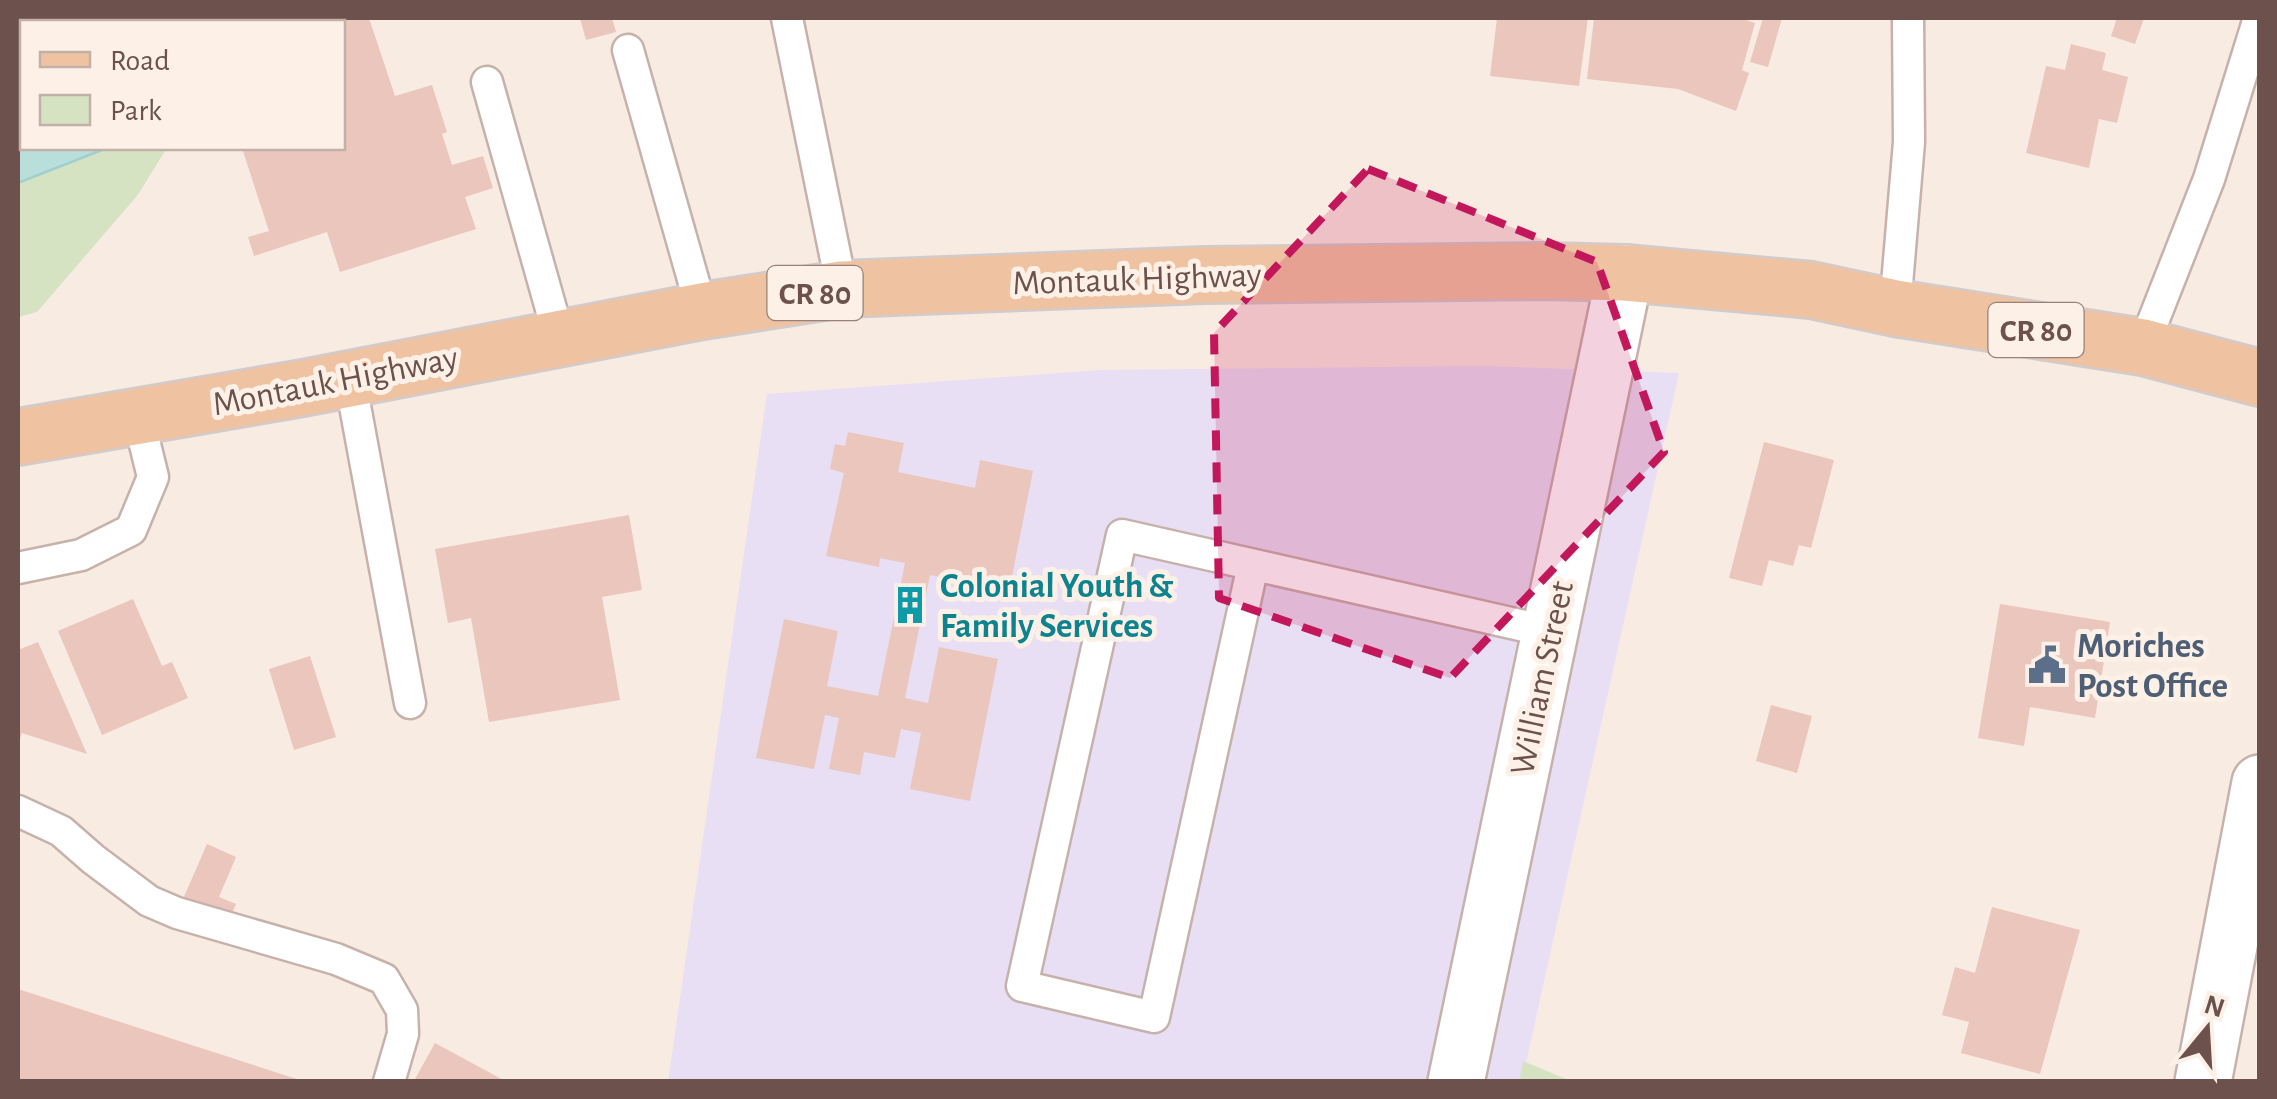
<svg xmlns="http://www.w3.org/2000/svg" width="2277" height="1099" font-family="'Alegreya Sans',sans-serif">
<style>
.education{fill:#e8dff4}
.green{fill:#d6e3c3}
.water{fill:#b9dfdd;stroke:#a1cfcd;stroke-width:2.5}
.building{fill:#eac6bd}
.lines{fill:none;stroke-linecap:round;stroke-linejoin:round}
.service-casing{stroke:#c7b2ab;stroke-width:35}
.minor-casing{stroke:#c7b2ab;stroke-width:60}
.primary-casing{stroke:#d3cbc9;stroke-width:60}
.service{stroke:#fff;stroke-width:30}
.minor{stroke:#fff;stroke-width:55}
.primary{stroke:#efc3a2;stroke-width:55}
.marked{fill:#c2185b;fill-opacity:0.2;stroke:#c2185b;stroke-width:8;stroke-dasharray:20 12;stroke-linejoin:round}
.labels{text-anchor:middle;stroke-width:10;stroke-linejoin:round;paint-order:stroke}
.shield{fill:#fcf0e7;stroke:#97817a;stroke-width:2.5}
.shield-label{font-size:32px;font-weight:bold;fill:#6c514c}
.street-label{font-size:35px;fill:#6c514c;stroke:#fcf0e7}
.culture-label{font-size:35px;font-weight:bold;fill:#0d838f;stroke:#fcf0e7;text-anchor:start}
.service-label{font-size:35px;font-weight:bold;fill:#4e5e75;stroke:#fcf0e7;text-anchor:start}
</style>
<rect width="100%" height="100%" fill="#f8ebe2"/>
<path class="education" d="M1485,366l194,7 -157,708 -854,1 99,-688 335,-24z"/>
<path class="green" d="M107,148h60l-30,48 -100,116 -19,5v-134z
M1523,1061l48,20h-52z"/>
<path class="water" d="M18,18h248l-6,4h-238v126h85l-89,35z"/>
<path class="building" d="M346,18h23l26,78 37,-11 15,47 -5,2 10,31 31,-9 10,32 -28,9 11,32 -136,43 -13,-40 -73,24 -6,-19 21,-6 -27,-83h100v-128z
M580,18h32l4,14 -30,8z
M1497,18h91l-9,68 -89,-10z
M1594,18h146l15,5 -13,47 7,3 -13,38 -58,-22 -91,-10z
M1763,18h19l-14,49 -18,-5z
M2117,18h27l-9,26 -24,-8z
M2071,44l35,9 -4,17 26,7 -11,46 -18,-4 -10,49 -63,-15 20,-87 19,4z
M848,432l56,11 -6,29 77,16 5,-28 53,11 -24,120 -79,-16 -25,123 23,5 11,-56 59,12 -28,142 -60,-12 11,-56 -20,-4 -6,29 -31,-6 -4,23 -31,-6 10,-51 -14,-3 -11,54 -58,-11 28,-139 54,12 -11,55 51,10 27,-133 -25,-5 -1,9 -53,-11 18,-83 -14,-4 5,-25 10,2z
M1764,442l70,18 -23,88 -12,-3 -6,21 -24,-6 -7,26 -33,-8z
M629,515l13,75 -40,7 18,103 -131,22 -18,-104 -23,5 -13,-74z
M133,599l29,67 10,-4 16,36 -86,37 -44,-104z
M2000,604l110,18 -15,96 -65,-11 -6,39 -46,-8z
M38,642l49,112 -65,-21 -4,12v-95z
M310,656l26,81 -42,13 -25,-81z
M1771,705l41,11 -15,57 -41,-12z
M207,844l29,13 -17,40 17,7 -6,14 -47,-19z
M1992,907l88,23 -40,144 -79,-21 8,-31 -27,-7 13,-48 20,6z
M18,989l285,92v1h-285z
M435,1043l72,39h-86l-6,-3z"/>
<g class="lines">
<g class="service-casing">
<path id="service" d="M787,18l55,271
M628,50l74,261
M487,82l72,255
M1895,308l14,-166 -1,-124
M2143,347l66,-168 50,-161
M350,379l60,324
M1253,565l-99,452 -132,-31 100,-451 429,97
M18,568l63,-13 50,-25 22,-53 -15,-61
M18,811l43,20 32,28 56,42 28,12 159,46 48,20 18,31 1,24 -14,48"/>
</g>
<g class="minor-casing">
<path id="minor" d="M1456,1082l169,-809
M2203,1082l57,-299"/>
</g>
<g class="primary-casing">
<path id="primary" d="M18,437l285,-49 399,-77 140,-22 363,-14 341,-4 79,2 186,17 84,18 248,39 117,31"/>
</g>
<use href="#service" class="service"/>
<use href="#minor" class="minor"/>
<use href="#primary" class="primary"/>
</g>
<path class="marked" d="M1368,169l229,93 67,190 -214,226 -231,-80 -5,-265z"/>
<defs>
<g id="building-bare" transform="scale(3)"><path d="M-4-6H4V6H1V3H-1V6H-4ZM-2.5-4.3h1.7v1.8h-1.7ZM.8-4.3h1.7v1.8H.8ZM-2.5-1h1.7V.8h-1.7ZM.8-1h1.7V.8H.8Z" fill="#0f9aa8" stroke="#fcf0e7" stroke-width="2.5" paint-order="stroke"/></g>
<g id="civic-bare" transform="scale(3)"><path d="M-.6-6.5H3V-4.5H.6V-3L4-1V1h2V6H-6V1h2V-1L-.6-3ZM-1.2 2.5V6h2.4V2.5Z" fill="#5c6f8a" stroke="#fcf0e7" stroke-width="2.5" paint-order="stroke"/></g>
</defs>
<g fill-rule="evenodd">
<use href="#building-bare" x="910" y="605"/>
<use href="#civic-bare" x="2047" y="665"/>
</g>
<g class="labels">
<g class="shield">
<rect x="767.5" y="266" width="95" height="54" rx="8"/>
<rect x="1988.5" y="303" width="95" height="54" rx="8"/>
</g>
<g class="shield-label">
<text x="815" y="304">CR 80</text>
<text x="2036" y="341">CR 80</text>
</g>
<g class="street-label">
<text transform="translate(1137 278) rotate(-2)" y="12">Montauk Highway</text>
<text transform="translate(335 380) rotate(-11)" y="12">Montauk Highway</text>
<text transform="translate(1541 678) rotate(-78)" y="12">William Street</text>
</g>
<g class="culture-label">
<text x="940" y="597">Colonial Youth &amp;<tspan x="940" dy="40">Family Services</tspan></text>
</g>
<g class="service-label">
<text x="2077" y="657">Moriches<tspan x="2077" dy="40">Post Office</tspan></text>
</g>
</g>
<rect width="2277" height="1099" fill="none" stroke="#6c514c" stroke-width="40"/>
<rect x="20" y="20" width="325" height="130" fill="#fcf0e7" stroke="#c2b0a9" stroke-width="2.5"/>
<rect x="40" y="52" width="50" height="15" fill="#efc3a2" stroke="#c2b0a9" stroke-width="2.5"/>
<text x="110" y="70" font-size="30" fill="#6c514c">Road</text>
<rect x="40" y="95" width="50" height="30" fill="#d6e3c3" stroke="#c2b0a9" stroke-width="2.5"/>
<text x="110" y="120" font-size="30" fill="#6c514c">Park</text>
<g transform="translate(2207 1029) rotate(18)" stroke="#fcf0e7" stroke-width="8" paint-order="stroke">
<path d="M0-8L18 38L0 25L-18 38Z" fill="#6c514c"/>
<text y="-15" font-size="28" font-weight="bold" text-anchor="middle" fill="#6c514c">N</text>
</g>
</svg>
